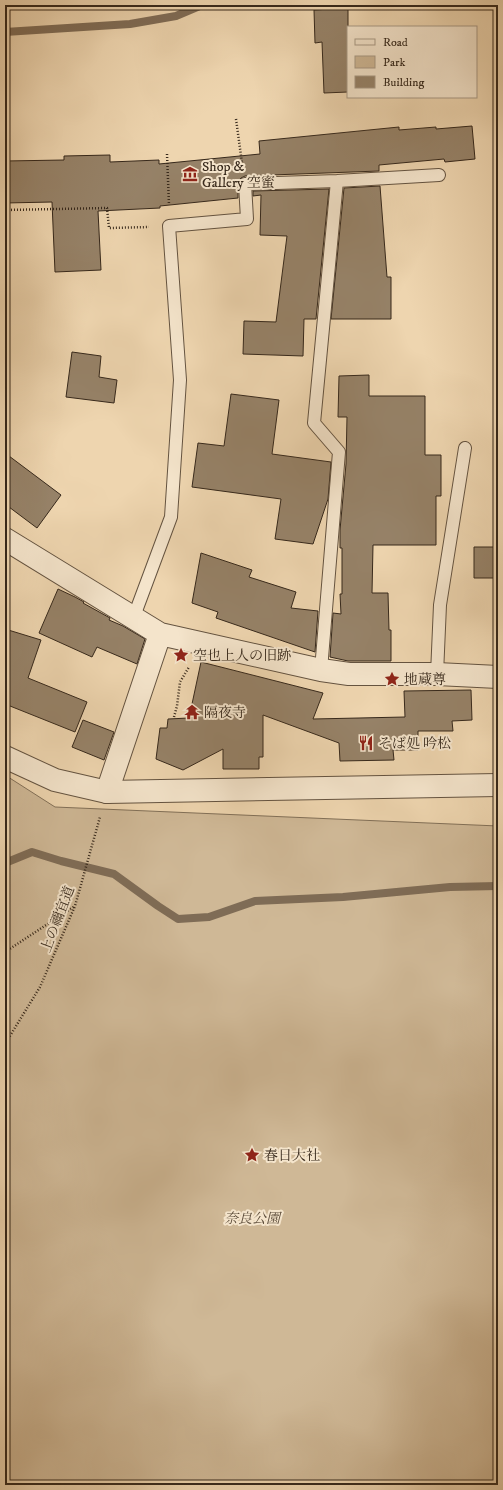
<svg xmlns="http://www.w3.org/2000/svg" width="503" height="1490" font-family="'IM FELL DW Pica','Noto Serif JP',serif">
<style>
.green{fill:#cfb896;stroke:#827058}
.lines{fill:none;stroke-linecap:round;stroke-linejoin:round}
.stream{stroke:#7f6c56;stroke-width:8}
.building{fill:#968268;stroke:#36281b}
.service-casing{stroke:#645340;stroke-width:14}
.minor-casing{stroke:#645340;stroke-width:24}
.tertiary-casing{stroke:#645340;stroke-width:24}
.path{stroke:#36281b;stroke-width:2.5;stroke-dasharray:1 2;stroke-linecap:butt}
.service{stroke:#f4e4cb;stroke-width:12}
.minor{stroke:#f4e4cb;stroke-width:22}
.tertiary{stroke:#f4e4cb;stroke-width:22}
.labels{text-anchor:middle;stroke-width:4;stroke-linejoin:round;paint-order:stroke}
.poi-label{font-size:14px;fill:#36281b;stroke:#f4e4cb;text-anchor:start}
.street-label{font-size:14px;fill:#36281b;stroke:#f4e4cb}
.park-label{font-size:14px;font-style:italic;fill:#5c4c3a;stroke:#f4e4cb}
</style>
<rect width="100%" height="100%" fill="#eed5af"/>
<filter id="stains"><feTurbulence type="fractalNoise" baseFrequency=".005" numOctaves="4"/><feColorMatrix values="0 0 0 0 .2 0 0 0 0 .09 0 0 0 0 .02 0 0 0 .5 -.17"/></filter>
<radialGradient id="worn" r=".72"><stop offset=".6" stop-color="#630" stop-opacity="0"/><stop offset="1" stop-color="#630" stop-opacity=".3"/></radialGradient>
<path class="green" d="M5,775l50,32 443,19v659h-493z"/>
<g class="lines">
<path class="stream" d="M5,32l125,-8 46,-8 26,-11
M5,863l27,-11 29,9 53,13 44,32 20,13 31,-2 46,-16 88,-4 107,-10 48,-1"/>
</g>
<path class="building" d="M348,8v84l-24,1 -2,-51 -7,1 -1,-33z
M472,126l3,33 -30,3 -1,-3 -65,6v6l-134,5 -4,2 -3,3v17l-78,8v2l-62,3 3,59 -46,2 -3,-70 -47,1v-42l59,-1v-4l46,-1v7l49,-2v4l101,-10 -1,-13 140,-14v3l37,-3v2z
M380,186l7,91h4v42h-60l13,-131z
M329,189l-13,130h-12l-1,37 -60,-2 1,-33 32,1 11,-86 -27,-1 1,-40 -8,1v-5z
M72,352l29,4 -2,21 18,3 -3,23 -48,-6z
M369,375v21h56v59h16v41h-5v49h-63l-1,48h16l1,37h2v31h-43l-18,-4 3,-44 8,1 -1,-20h2v-46h-2v-18l6,-66 1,-47h-9l1,-41z
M231,394l48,6 -7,54 59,8 -3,37 -15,45 -38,-5 6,-40 -89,-12 6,-44 26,3z
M5,453l56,42 -24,33 -32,-24z
M474,547h24v31h-24z
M201,553l51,17 -3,7 47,15 -5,16 27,3 -3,41 -99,-34 2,-6 -26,-9z
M58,589l17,8 9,5 -1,1 27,15 -1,2 14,6 22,13 -8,25 -40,-17 -5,10 -53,-24z
M5,629l36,11 -13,38 59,24 -12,30 -70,-28z
M201,662l122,31 -10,26 92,-2 -1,-26 67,-1 1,30 -20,1 1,10h-35v19h-25l1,10 -54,1 -1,-18 -76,-28v42h-4v12h-36v-20l-40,21 -27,-11 4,-31h7l1,-9 21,-1z
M83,720l31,12 -10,28 -32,-13z"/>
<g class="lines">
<g class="service-casing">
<path id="service" d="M133,619l38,-102 9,-137 -11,-154 78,-7 -2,-35 92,-3 102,-6
M321,670l18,-218 -25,-29 23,-242
M437,674l3,-69 25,-157"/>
</g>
<g class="minor-casing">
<path id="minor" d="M5,539l155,95 161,36 28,4h88l61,3
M107,792l53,-158"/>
</g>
<g class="tertiary-casing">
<path id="tertiary" d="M5,757l50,23 52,12 391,-7"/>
</g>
<path class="path" d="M236,119l6,44
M167,154l2,51
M5,210l102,-2 2,20 40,-1
M174,717l3,-11 3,-24 9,-15
M5,952l70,-46
M5,1044l35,-57 35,-81 25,-89"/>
<use href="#service" class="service"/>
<use href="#minor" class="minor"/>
<use href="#tertiary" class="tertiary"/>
</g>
<defs>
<g id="museum-bare" transform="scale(1.2)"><path d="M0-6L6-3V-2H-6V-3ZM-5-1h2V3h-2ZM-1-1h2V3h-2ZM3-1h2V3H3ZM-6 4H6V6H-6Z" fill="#8f2418" stroke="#f4e4cb" stroke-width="2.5" paint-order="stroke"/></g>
<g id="sight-bare" transform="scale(1.2)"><path d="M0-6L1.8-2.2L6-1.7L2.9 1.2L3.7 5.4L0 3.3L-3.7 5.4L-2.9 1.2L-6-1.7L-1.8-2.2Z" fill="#8f2418" stroke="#f4e4cb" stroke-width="2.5" paint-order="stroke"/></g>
<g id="temple-bare" transform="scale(1.2)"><path d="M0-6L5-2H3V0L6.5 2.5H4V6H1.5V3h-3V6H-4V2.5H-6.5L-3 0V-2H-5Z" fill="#8f2418" stroke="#f4e4cb" stroke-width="2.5" paint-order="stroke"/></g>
<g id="restaurant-bare" transform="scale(1.2)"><path d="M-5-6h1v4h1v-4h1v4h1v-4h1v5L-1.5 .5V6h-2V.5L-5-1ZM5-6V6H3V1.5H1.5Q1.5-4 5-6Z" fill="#8f2418" stroke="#f4e4cb" stroke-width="2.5" paint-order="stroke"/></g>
</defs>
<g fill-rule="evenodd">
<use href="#museum-bare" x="190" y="174"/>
<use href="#sight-bare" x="181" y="655"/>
<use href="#sight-bare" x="392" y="679"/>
<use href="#temple-bare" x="192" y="712"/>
<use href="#restaurant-bare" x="366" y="743"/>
<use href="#sight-bare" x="252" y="1155"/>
</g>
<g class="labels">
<g class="poi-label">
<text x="202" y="171">Shop &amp;<tspan x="202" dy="16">Gallery 空蜜</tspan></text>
<text x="193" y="660">空也上人の旧跡</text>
<text x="404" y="684">地蔵尊</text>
<text x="204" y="717">隔夜寺</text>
<text x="378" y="748">そば処 吟松</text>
<text x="264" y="1160">春日大社</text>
</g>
<g class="street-label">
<text transform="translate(57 919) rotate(-69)" y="5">上の禰宜道</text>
</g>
<g class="park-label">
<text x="252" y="1223">奈良公園</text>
</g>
</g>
<rect width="503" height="1490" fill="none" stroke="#eed5af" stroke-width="20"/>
<rect x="6" y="6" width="491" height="1478" fill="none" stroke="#36281b" stroke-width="2"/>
<rect x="10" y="10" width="483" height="1470" fill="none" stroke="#36281b"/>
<rect x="347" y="26" width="130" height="72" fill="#f4e4cb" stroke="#a89985"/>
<rect x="355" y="39" width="20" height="6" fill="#f4e4cb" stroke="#a89985"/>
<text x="383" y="46" font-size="12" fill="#36281b">Road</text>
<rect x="355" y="56" width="20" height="12" fill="#cfb896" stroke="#a89985"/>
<text x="383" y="66" font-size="12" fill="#36281b">Park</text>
<rect x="355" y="76" width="20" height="12" fill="#968268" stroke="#a89985"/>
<text x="383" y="86" font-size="12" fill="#36281b">Building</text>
<rect width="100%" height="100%" filter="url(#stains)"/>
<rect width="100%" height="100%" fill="url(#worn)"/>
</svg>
